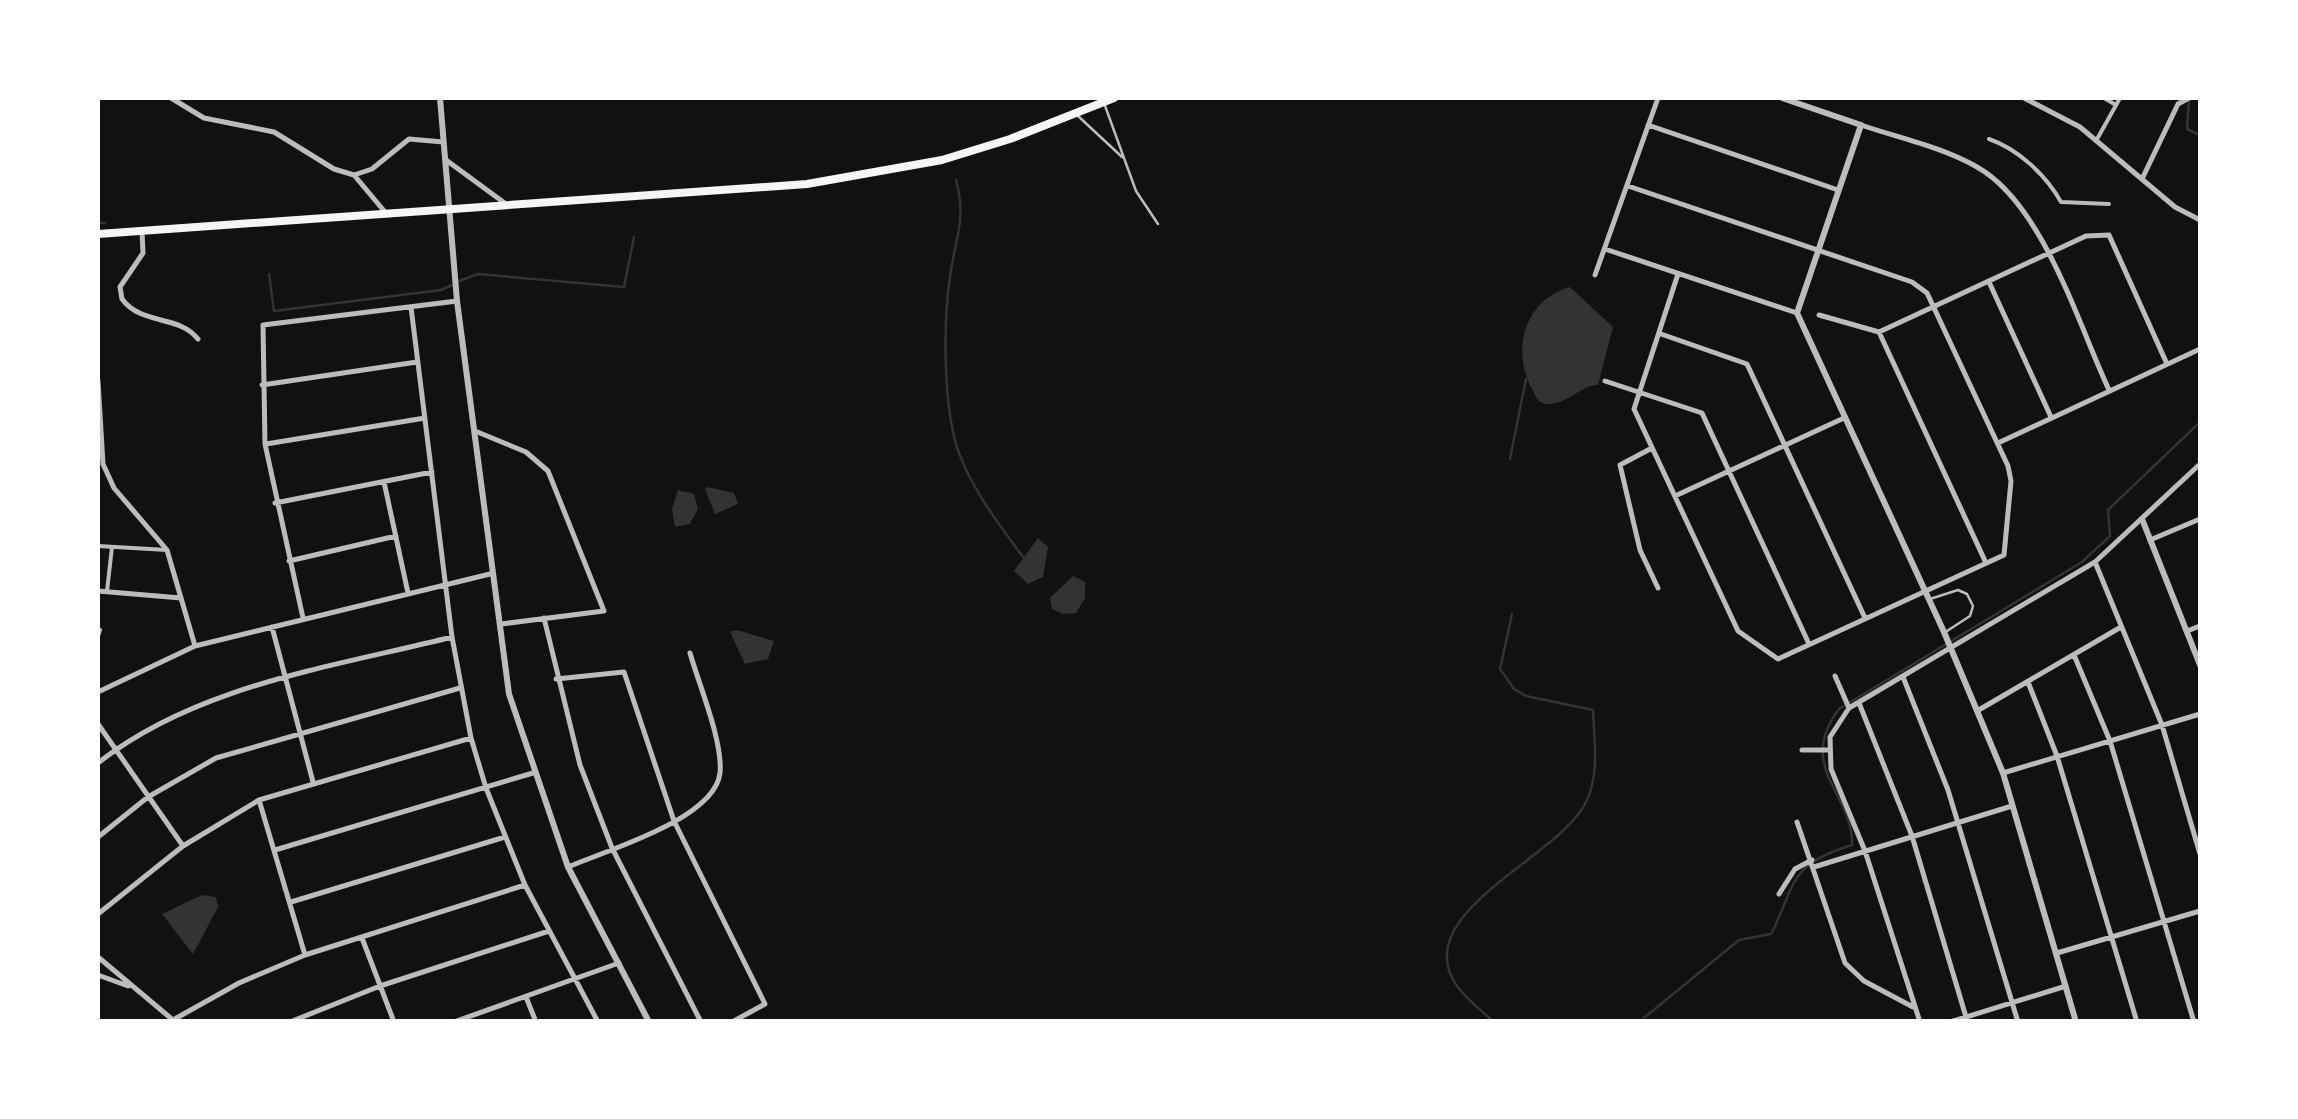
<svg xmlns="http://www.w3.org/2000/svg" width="2298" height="1119" font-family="'Exo 2',sans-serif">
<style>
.water{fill:#333}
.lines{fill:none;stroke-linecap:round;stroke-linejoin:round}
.stream{stroke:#333;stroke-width:2.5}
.service{stroke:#bcbcbc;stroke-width:2.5}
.pedestrian{stroke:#bcbcbc;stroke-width:4}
.minor{stroke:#bcbcbc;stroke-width:5}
.tertiary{stroke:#bcbcbc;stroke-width:6}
.secondary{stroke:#f5f5f5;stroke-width:8}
</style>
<rect width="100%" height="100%" fill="#111"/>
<path class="water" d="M1570,287l43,40 -15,58c-19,1 -31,20 -51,19 -10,-1 -11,-8 -15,-15 -21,-39 -8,-89 38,-102z
M708,487l26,6 4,11 -23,10 -10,-25z
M678,490l16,4 4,15 -8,15 -15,3 -3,-18z
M1038,538l10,9 -5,30 -15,7 -14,-13z
M1073,576l12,6v16l-9,15 -13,1 -11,-5 -2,-11z
M737,630l37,11 -6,18 -23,5 -15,-32z
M202,895l14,2 2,10 -25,47 -31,-40z"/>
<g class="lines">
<path class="stream" d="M2189,99l-2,30 13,6
M956,180c11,40 -1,58 -6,97 -7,47 -7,132 9,176 14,38 40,71 64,104
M98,223h7
M269,274l5,37 167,-21 11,-5
M459,281l19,-7 146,13 10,-50
M1510,459l16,-80
M1494,1022c-13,-12 -30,-24 -39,-39 -45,-71 105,-126 131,-181 14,-28 8,-62 7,-92l-67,-14 -12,-7 -14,-20 12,-55
M1639,1022l100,-82 32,-6c26,-51 16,-69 81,-89 2,-51 -57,-77 -13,-136l243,-147 28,-26 -2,-26 92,-88"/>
<path class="service" d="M1104,103l32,88 22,33
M1077,115l45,42
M1930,599l28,-9 9,4 6,12 -3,10 -23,15"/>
<path class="pedestrian" d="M2104,98l12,7
M1989,139c29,10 57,36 72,63l48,2
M2096,141l24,-43
M98,546l69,4
M107,591l5,-44
M98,636l2,-6"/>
<path class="minor" d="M171,98l33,20 70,14 60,37 20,6 31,37
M2024,98l56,29 95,80 25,13
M1648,125l190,65
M1861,125c38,13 81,22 116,42 66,37 101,157 132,223
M446,160l60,44
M354,175l18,-6 37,-30 34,3
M2142,179l36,-75 11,-6
M1628,186l284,96 15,11 81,173 3,15 -7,74 -226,104 -40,-28 -104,-222 44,-135
M142,231l1,22 -23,34 2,12c20,27 56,15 76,40
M1605,249l192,64
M1595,275l63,-177
M1989,282l62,135
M411,307l41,330 19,101 15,50 39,97 73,137
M1819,315l60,17 107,231
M1879,332l207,-96 23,-1 58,129
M1661,334l86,30 118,254
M98,381l5,83 11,24 53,62 28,96
M1605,381l97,32 107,231
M262,385l155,-23
M475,431l51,21 22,19 56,140 -103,13
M1998,443l202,-94
M266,444l159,-26
M1652,448l-32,17 20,85 18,38
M384,482l24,111
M1675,496l169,-78
M275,503l157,-31
M2150,540l50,-21
M289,561l107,-25
M2095,562l67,163 38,129
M98,591l83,7
M303,618l-38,-174 -2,-119 194,-24
M544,618l36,147 32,83 89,174
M272,627l41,155
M2187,631l13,-5
M2074,655l36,86 84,281
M1835,676l14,32
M1903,677l45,113 70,232
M556,679l68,-7 50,149 91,183 -33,18
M2028,682l29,74 80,266
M98,692l97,-46 295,-72
M1859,703l53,133 54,181
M1977,711l144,-84
M98,724l85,122
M1802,750h27
M98,763c99,-78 235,-96 354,-126
M2003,773l197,-59
M259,800l46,155
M1797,822l48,141 19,18 49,26
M98,837l50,-40 68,-39 244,-70
M275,850l258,-77
M568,867c39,-17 147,-48 152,-94 3,-32 -21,-88 -30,-120
M1814,867l198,-61
M1779,894l16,-25 17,-9
M291,902l214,-65
M98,914l85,-68 76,-46 212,-62
M362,938l32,84
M2057,953l143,-42
M98,957l75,63
M98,975l30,11
M526,997l10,25
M173,1020l66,-37 66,-28 220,-70
M290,1022l90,-36 169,-55
M454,1022l165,-59
M1920,1022l-55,-171 -34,-82 -1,-32 19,-29 246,-146 105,-98
M1950,1022l116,-36"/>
<path class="tertiary" d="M440,98l17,203 52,393 59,173 81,155
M1782,98l79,27 -64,188 147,319 59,141 73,249
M2142,519l58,146"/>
<path class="secondary" d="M98,234l709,-50 135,-24 68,-21 104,-41"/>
</g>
<rect width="2298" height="1119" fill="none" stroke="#ffffff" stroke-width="200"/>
</svg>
